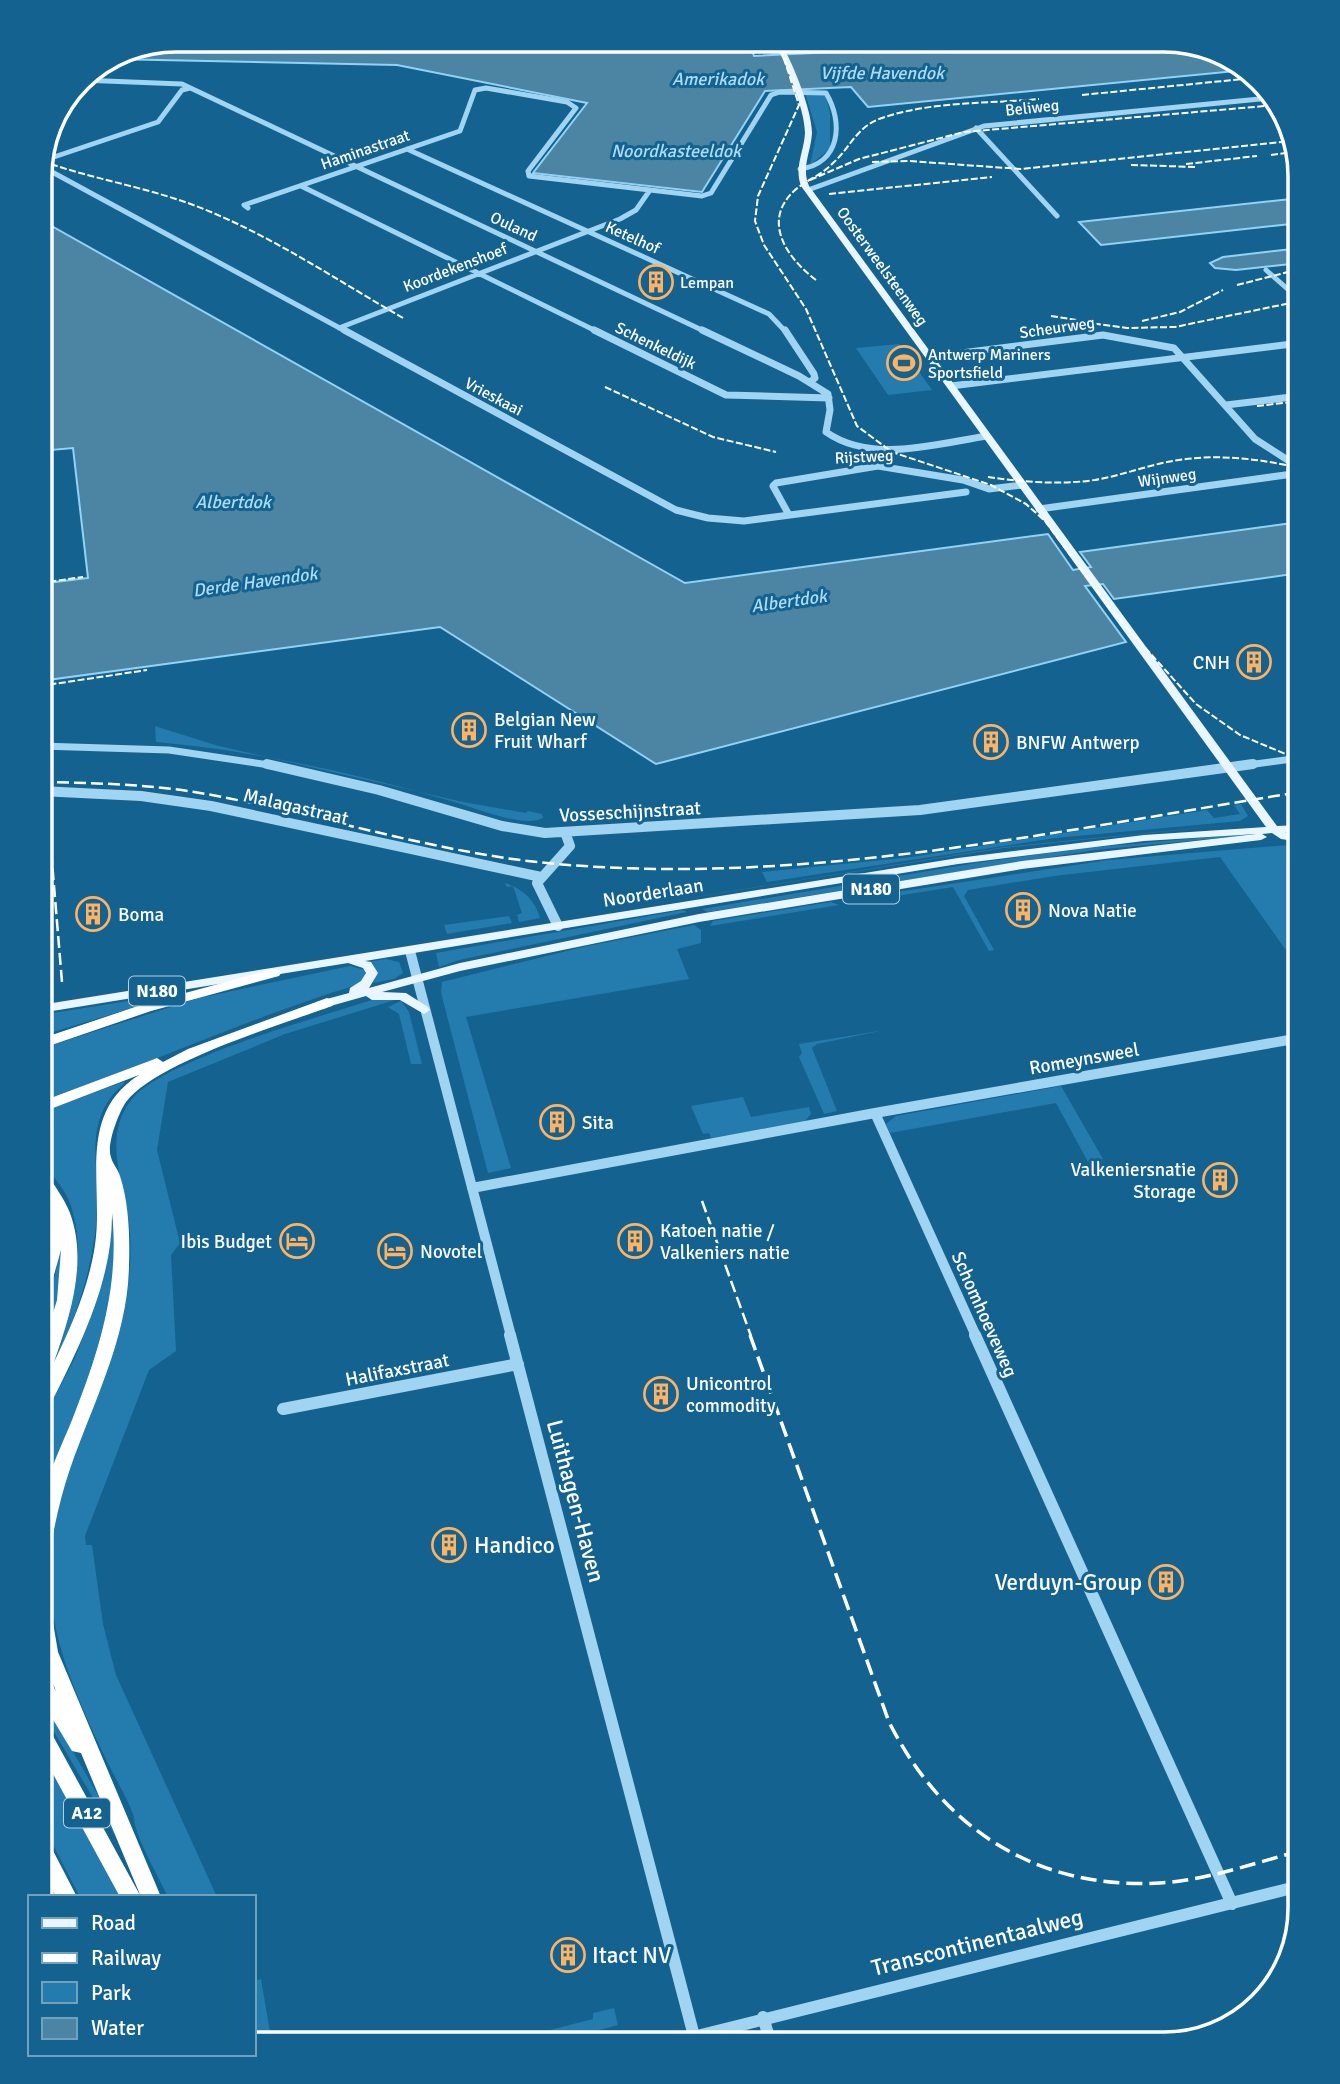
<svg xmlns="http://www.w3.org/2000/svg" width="1340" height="2084" font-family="Signika,sans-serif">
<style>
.green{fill:#237cad}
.water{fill:#4c84a3;stroke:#92d2f4;stroke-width:2}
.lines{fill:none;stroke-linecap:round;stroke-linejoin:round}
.minor-far3{stroke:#a0d4f1;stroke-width:5}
.minor-far2{stroke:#a0d4f1;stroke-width:7}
.minor-far1{stroke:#a0d4f1;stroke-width:10}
.minor{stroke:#a0d4f1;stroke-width:12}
.major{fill:#eaf6ff;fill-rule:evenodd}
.highway{fill:#fff;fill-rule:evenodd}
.rail-far2{stroke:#fff;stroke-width:2;stroke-dasharray:7 2.5;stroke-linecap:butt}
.rail-far1{stroke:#fff;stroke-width:2.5;stroke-dasharray:12 5;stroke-linecap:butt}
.rail{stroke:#fff;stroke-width:3.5;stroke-dasharray:16 7;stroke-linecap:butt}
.labels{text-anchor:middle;stroke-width:6;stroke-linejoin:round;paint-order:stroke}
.far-street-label{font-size:16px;fill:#fff;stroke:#146290}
.far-poi-label{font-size:16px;fill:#fff;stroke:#146290;text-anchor:start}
.far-water-label{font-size:18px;font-style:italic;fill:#acddf8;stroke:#146290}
.shield{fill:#146290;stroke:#b8d0de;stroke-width:2}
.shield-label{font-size:18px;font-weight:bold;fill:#fff}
.poi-label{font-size:19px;fill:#fff;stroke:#146290;text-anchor:start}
.street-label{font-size:19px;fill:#fff;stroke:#146290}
.near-street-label{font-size:23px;fill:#fff;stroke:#146290}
.near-poi-label{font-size:23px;fill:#fff;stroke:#146290;text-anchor:start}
.rim{fill:none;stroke:#fff;stroke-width:3.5}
</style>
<rect width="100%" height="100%" fill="#146290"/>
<path class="green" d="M817,92l9,4 4,17v36l-20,16 7,-33 -12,-39z
M899,344l33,46 -44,5 -32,-47z
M155,726l60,19 248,57 63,11 2,-2 14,3 1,4c-18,10 -63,-8 -82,-14 -98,-29 -203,-53 -305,-62z
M1241,804l7,12 -8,5 -185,17 -288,44 -5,-10 150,-15 295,-47 7,8 26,-4 -6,-9z
M1238,824l-234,24 -352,56 352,-57z
M1232,835h20l-157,15 -387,62 -6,-3 274,-46 110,-15z
M1300,844v126l-80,-113 -166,19 -86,14 -4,6 30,54 -5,1 -36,-64 -106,17 4,-5 257,-39z
M505,883c17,5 31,18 35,35l-21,4 -2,-7 5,-2 -9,-27 -6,1z
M831,902l8,3 -129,21 3,-5z
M683,910l4,2 -228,48 -20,7 -3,-14z
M509,916l3,7 -65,11 -3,-9z
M694,925l7,5v13l-24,6 12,30 -223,38 45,151 -23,5 -47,-180 1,-11 141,-35z
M386,959l13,3 4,11 -9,6 -21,4 2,-7 -8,-14z
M350,966l15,4v8l-8,7c-108,32 -209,81 -317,116v-51l12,-5 147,-47z
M179,993l-1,1 -138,42v-21z
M378,998l20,1 -113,35 -117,48 -11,68 23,93 -9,12 5,96 -27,19 -64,166 1,9h6l11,79 13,51 101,222h-49c-11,-24 -32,-58 -34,-79 -1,-10 -24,-49 -29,-61 -38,-80 -71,-155 -48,-245 20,-84 64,-145 72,-234 2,-18 2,-37 0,-56 -6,-41 -27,-86 3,-123 32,-40 192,-83 246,-101z
M401,1001l8,11 13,52h-11l-12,-50 -11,-7z
M885,1030l-68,14 -5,4 25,63 -13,3 -25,-57 3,-4 -3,-9z
M123,1082l2,1c-44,36 -25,82 -28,130 -2,35 -11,71 -23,104 -5,12 -9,30 -17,38 16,-47 31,-106 12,-154 -6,-16 -19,-26 -27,-40 -6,-11 -2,-36 -2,-49z
M1061,1086l42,73 -15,3 -32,-59 -166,30 -4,-9 10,-8z
M743,1097l8,20 58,-10 2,7 -7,8 -93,16 -2,-5 -6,1 -12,-28z
M115,1208l-2,106 -73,206v-96l35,-66 20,-52 10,-34z
M64,1243l-2,40 -22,78v-46l15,-39 5,-32z
M40,1694l63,110 13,33 -76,-129z
M40,1747l80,150h-40l-40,-77z
M261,1979l11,65h-18v-63z
M614,2008l4,17 -70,19h-52l97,-25v-6z"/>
<path class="water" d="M176,40h573l5,16 98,-5 -8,-11 329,1 66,22 7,7 -378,37 -17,-20 -86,4 -63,101 -169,-19 54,-70 -190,-38 -286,-6 13,-9z
M1300,198v25l-199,22 -22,-23z
M41,220l644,363 363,-49 25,36 18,-3 -11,-15 220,-30v51l-186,26 -11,-15 -18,2 41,56 -470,122 -216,-137 -400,54v-97l48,-6 -15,-130 -33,3z
M1300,248v15l-64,7 -21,-2 -5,-5 13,-6z"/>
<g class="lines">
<path class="minor-far3" d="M80,80l102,4 524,248
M976,128l81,88
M407,149l362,165 17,18
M42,161l116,-39 24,-32 8,-2
M41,166l306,166
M301,186l297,146
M808,190l176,-64 286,-28
M248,208l-4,-3 216,-74 15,-41 11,-2 81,14 9,6 -48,63 1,5 173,20 9,-3 60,-98 9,-3 46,1c18,30 14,71 -26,76
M1266,270l34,30
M339,328l281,-109 16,-9 14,-20"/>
<path class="minor-far2" d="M344,330l332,180 32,8 36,3 222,-29
M594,330l132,65 103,3
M702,330l97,46 29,18 2,16 -4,22c46,32 109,12 161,4
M785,330l29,44 1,4 -5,4
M930,357l173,-22 71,13 81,91 45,29
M951,386l349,-43
M1226,405l74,-9
M1039,509l261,-36
M789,515l-16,-29 3,-3 102,-17 85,14 26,9 34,-4
M40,746l129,4 107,16
M1240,766l60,-8"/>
<path class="minor-far1" d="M267,764l112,26 123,36 43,7 375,-23 333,-46
M40,791l101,5 70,10 330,71
M558,926l-21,-43 33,-37 -5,-14
M410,951l101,385
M875,1113l425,-75
M472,1188l403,-75 101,223"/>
<path class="minor" d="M510,1335l184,701
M975,1335l257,569
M283,1409l235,-45
M763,2017l8,27
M665,2044l635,-158"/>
<path class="major" d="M773,40h6c13,20 33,70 33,93 -1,19 -11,34 -3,53l468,640 23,-1v6l-15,1 15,4v6l-19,-3 -9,-6 -10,1 5,3 -6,3 -239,29 -323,53 -239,49 -78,21 24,1 22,14 2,3 -6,4 -24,-14h-28l-6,-4 -39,11 -4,-1 -2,-3 2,-3 26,-7 1,-5 11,-7 5,-8 -3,-5 -15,-5 -308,50v-8l918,-147 186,-23 122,-8 -465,-641c-7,-19 3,-34 4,-53 0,-23 -20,-73 -32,-93zM1256,834l-234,27 -323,53 -239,49 -91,25 9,-15 -7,-11 -6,-1 593,-97 186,-23z"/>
<path class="highway" d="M274,969l5,1 2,3 -2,3 -128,35 -111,38v-10l101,-34z
M327,998l5,2 2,3 -2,3c-49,18 -176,56 -206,96 -7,10 -20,43 -15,55 1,6 7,12 9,19 9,28 10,60 9,90 -1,71 -36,137 -59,203 -10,29 -16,58 -21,88l-3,5 -6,2c0,-17 -2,-36 0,-53 4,-29 21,-64 32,-91 27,-68 48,-134 40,-207 1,70 -35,139 -66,200l-6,1v-24l3,-6 -3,1v-30l17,-55 4,-50 -13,46 -2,4 -6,2v-34l6,-20v-42l4,-4 -10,-15v-17l5,1c9,14 19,27 25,42 18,49 0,103 -16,149 18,-37 35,-76 41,-117 9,-61 -19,-130 44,-170l-99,38v-11l112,-42 5,-2 6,4 25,-13z
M40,1591l6,3 3,5 9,53 103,245h-20l-60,-144 -9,-2 -32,-53v-25l6,2 10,16 -16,-38z
M40,1723l7,2 94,172h-21l-80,-147z
M40,1836l7,3 30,58h-21l-16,-32z"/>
<path class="rail-far2" d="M778,40l21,65 -41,91 -3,25 9,24 42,64 51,117 35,26 99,33 35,19 19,17 66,89 85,94 44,31 60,25
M1082,95l171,-17
M1271,155l23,-3
M42,161c50,18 104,26 154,45 73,28 139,73 207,112
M872,162l37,-1 112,8 271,-28
M1186,164l71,-8
M1131,165l66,2
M810,180l49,-21 105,-27 313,-27
M829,194l163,-17
M816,280c-28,-21 -55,-58 -22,-89 12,-11 28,-16 39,-28 17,-15 23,-35 46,-44 50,-18 107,-15 160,-20
M1237,285l63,-16
M1051,316l32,5
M1075,321l52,7 48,-1 125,-26
M1142,321l38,-9 43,-22
M605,387l108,50 63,15
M1257,406l43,-5
M988,477c35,5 71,8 107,3 24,-4 48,-13 72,-18 45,-9 89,-4 133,6
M40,583l43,-6
M40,686l107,-16"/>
<path class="rail-far1" d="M40,782c55,1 111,2 166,12 117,21 232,60 351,70 250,22 498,-33 743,-72
M40,837l12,25 10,120
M702,1201l49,135"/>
<path class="rail" d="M750,1335l139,387c54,107 148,168 271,161 48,-3 94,-20 140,-32"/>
</g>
<defs>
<g id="building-ring" transform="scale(1.75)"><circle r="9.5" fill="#146290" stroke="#ffb260" stroke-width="1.5"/><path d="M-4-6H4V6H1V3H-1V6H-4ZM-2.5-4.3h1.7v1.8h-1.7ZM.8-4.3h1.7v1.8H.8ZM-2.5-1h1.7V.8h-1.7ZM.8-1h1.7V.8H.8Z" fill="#ffb260"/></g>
<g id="stadium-ring" transform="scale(1.75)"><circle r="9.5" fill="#146290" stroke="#ffb260" stroke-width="1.5"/><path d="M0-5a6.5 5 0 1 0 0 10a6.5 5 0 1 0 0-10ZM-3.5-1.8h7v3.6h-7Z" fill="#ffb260"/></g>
<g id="hotel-ring" transform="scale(1.75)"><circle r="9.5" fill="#146290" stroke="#ffb260" stroke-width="1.5"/><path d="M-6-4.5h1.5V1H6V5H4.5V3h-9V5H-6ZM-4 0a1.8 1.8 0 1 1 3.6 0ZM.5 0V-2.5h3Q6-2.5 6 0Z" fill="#ffb260"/></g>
</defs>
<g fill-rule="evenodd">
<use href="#building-ring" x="656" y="282"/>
<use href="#stadium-ring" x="904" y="363"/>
<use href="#building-ring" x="1254" y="662"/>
<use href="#building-ring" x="469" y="730"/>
<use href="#building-ring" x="991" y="742"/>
<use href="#building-ring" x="1023" y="910"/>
<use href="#building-ring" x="93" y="914"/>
<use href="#building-ring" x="557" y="1122"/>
<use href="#building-ring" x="1220" y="1180"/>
<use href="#hotel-ring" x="297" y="1241"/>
<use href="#building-ring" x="635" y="1241"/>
<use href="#hotel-ring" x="395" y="1251"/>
<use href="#building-ring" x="661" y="1394"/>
<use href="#building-ring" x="449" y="1545"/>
<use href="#building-ring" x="1166" y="1582"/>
<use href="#building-ring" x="568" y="1955"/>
</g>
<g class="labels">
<g class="far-street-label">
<text transform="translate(1032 107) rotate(-6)" y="6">Beliweg</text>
<text transform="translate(365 149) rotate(-19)" y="6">Haminastraat</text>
<text transform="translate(514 226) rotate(25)" y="6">Ouland</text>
<text transform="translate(633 237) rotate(24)" y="6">Ketelhof</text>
<text transform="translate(883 266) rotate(54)" y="6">Oosterweelsteenweg</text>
<text transform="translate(455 267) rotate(-21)" y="6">Koordekenshoef</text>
<text transform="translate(1057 327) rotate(-8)" y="6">Scheurweg</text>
<text transform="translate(656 345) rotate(26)" y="6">Schenkeldijk</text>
<text transform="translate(494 396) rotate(28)" y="6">Vrieskaai</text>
<text transform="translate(864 456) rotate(-3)" y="6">Rijstweg</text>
<text transform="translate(1167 477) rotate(-8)" y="6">Wijnweg</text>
</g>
<g class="far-poi-label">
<text x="680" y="288">Lempan</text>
<text x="928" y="360">Antwerp Mariners<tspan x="928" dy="18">Sportsfield</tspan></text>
</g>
<g class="far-water-label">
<text x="882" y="79">Vijfde Havendok</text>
<text x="718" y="85">Amerikadok</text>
<text x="676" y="157">Noordkasteeldok</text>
<text x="233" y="508">Albertdok</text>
<text transform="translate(255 582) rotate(-8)" y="6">Derde Havendok</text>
<text transform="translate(789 601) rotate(-8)" y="6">Albertdok</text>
</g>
<g class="shield">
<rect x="843" y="874.5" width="56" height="29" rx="5"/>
<rect x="129" y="976.5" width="56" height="29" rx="5"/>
<rect x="64" y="1798.5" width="46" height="29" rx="5"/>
</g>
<g class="shield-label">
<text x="871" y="895">N180</text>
<text x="157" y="997">N180</text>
<text x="87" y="1819">A12</text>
</g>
<g class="poi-label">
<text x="1230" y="669" text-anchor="end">CNH</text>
<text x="494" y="726">Belgian New<tspan x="494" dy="22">Fruit Wharf</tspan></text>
<text x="1016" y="749">BNFW Antwerp</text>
<text x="1048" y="917">Nova Natie</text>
<text x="118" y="921">Boma</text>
<text x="582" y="1129">Sita</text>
<text x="1196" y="1176" text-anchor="end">Valkeniersnatie<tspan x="1196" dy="22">Storage</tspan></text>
<text x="660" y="1237">Katoen natie /<tspan x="660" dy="22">Valkeniers natie</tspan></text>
<text x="272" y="1248" text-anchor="end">Ibis Budget</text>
<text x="420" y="1258">Novotel</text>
<text x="686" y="1390">Unicontrol<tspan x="686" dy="22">commodity</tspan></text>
</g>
<g class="street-label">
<text transform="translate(296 806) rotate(13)" y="7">Malagastraat</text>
<text transform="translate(630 811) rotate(-3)" y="7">Vosseschijnstraat</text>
<text transform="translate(653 892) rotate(-9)" y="7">Noorderlaan</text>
<text transform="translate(1084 1058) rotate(-10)" y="7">Romeynsweel</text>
<text transform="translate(985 1314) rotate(66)" y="7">Schomhoeveweg</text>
<text transform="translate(397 1369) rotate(-11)" y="7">Halifaxstraat</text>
</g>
<g class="near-street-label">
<text transform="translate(576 1501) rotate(75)" y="8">Luithagen-Haven</text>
<text transform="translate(977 1942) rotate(-14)" y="8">Transcontinentaalweg</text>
</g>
<g class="near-poi-label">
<text x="474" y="1553">Handico</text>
<text x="1142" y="1590" text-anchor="end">Verduyn-Group</text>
<text x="592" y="1963">Itact NV</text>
</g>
</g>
<path d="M0 0H1340V2084H0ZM176 52H1164A124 124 0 0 1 1288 176V1908A124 124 0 0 1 1164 2032H176A124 124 0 0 1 52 1908V176A124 124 0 0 1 176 52Z" fill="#146290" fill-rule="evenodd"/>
<path class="rim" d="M176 52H1164A124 124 0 0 1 1288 176V1908A124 124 0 0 1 1164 2032H176A124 124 0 0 1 52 1908V176A124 124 0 0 1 176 52Z"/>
<rect x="28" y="1895" width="228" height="161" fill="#146290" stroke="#72a1bc" stroke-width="2"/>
<rect x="42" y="1918" width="35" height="10" fill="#eaf6ff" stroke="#72a1bc" stroke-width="2"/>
<text x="91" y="1930" font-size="21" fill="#ffffff">Road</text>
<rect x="42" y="1953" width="35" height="10" fill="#ffffff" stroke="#72a1bc" stroke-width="2"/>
<text x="91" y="1965" font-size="21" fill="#ffffff">Railway</text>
<rect x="42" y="1982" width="35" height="21" fill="#237cad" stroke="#72a1bc" stroke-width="2"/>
<text x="91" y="2000" font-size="21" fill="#ffffff">Park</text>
<rect x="42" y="2018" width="35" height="21" fill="#4c84a3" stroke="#72a1bc" stroke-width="2"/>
<text x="91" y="2035" font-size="21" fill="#ffffff">Water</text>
</svg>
